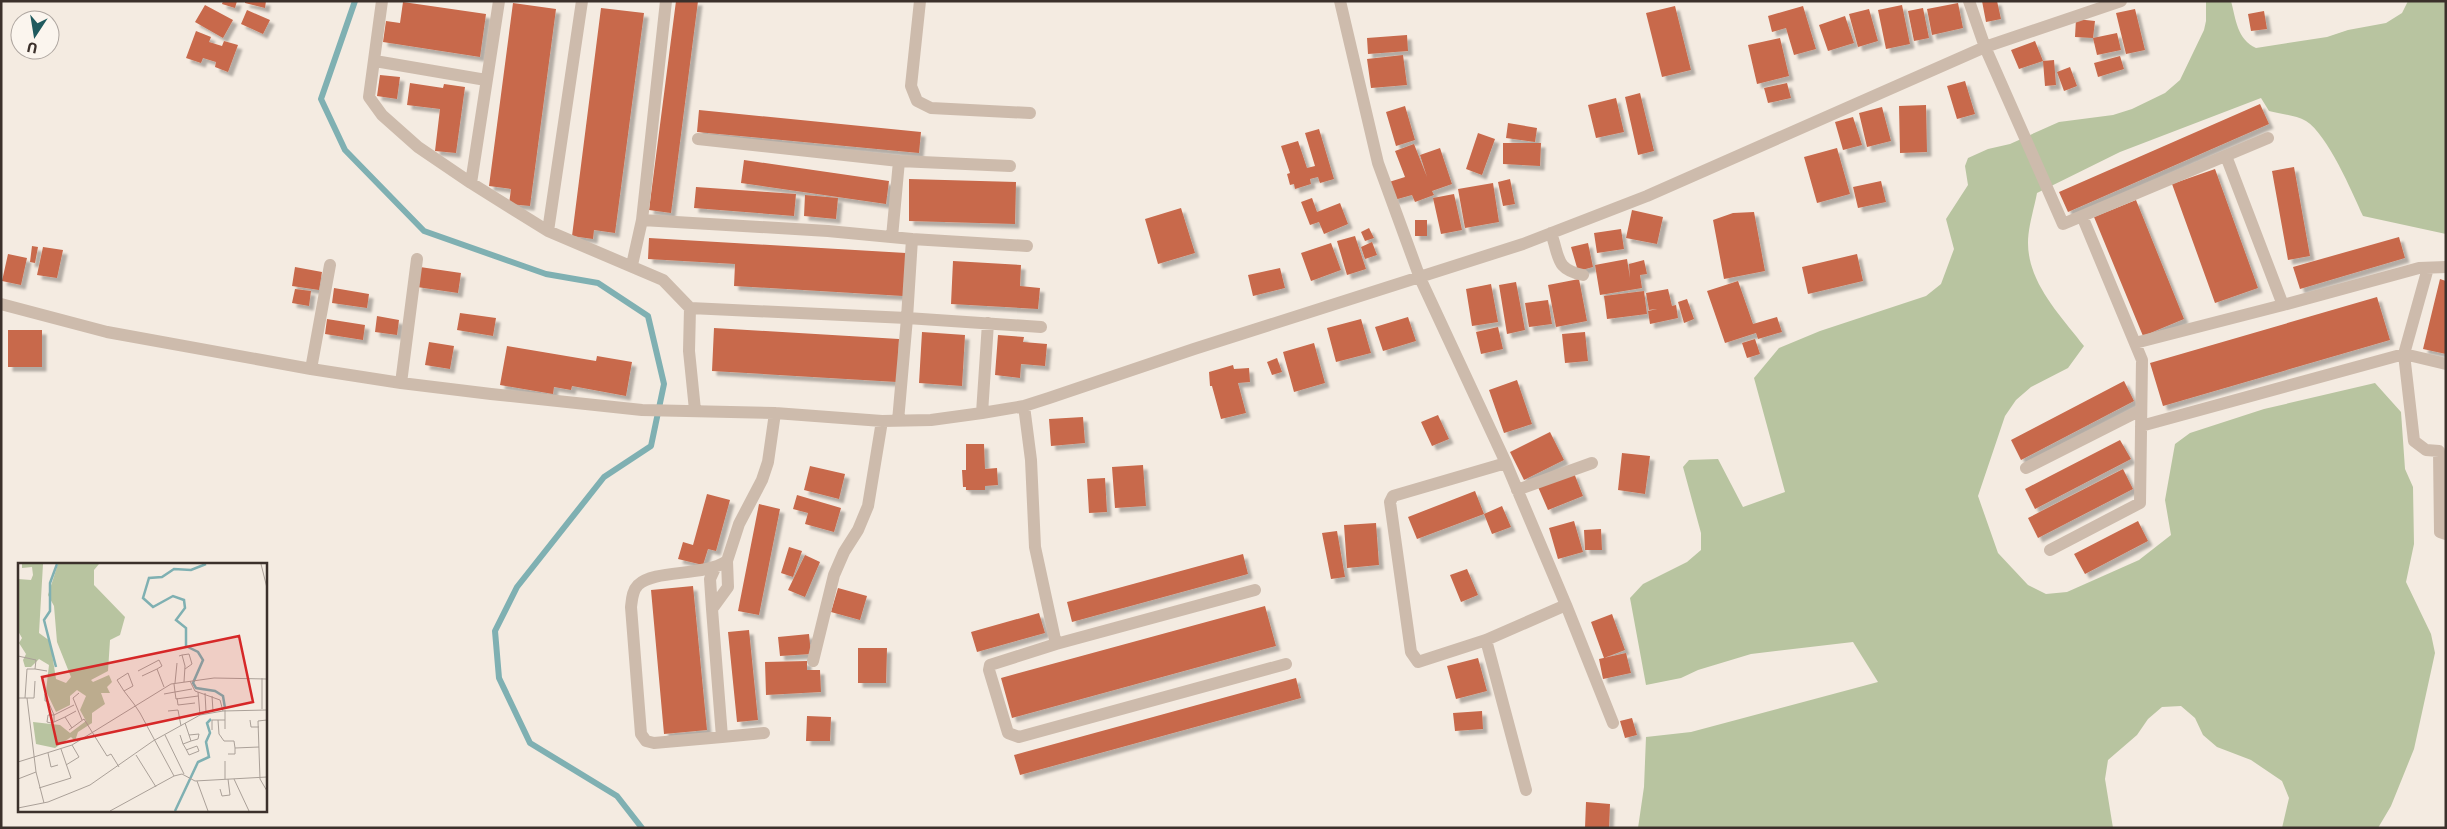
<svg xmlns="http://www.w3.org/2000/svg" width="2447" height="829" font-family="Commissioner,sans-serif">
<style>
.green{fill:#b8c4a0}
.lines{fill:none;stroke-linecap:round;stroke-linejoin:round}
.stream{stroke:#7fb0b2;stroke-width:6}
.building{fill:#c8694b;filter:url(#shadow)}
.minor{stroke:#cdbbac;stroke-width:12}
.inset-river{fill:none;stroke:#7fb0b2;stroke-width:2.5}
.inset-road{fill:none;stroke:#aaa098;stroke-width:1}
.view{fill:#d62828;fill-opacity:0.15;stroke:#d62828;stroke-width:2.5}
.inset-edge{fill:none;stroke:#3b302b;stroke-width:2.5}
</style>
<defs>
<filter id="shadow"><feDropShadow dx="4.5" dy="4.5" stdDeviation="1" flood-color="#0004"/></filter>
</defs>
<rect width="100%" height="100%" fill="#f4ebe1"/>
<path class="green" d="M2206,1h25c5,19 6,38 25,47l71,-11 21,-7 38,-7 16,-10 6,-12h38v233l-83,-18c-11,-24 -35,-81 -57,-95 -10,-6 -26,-7 -37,-10l-8,-13 -141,54 -83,41c-3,16 -9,34 -9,50 0,40 33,73 56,103l-16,22 -37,19 -15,13 -11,16 -27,80 20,57 30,32 18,9 21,-2 72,-32 32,-25 -6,-35 10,-56 15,-11 74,-24 111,-26 26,29 4,57 8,18 1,57 -8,38 25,52 4,19 -21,96 -23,57 -13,22h-96l7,-30 -7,-17 -31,-21 -34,-13 -14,-12 -8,-17 -14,-12 -19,1 -14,12 -11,16 -29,25 -3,19 8,49h-475l6,-41 2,-50 45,-5 187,-50 -25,-40 -102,12 -53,16 -17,8 -35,7 -16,-87 13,-14 44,-22 14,-12v-17l-18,-66 6,-7 29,-1 25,48 42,-15 -31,-114 25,-30 41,-17 106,-35 15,-12 13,-35 -8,-30 22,-34 -3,-19 3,-8 20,-9 22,-5 49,-22 54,-7 19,-6 33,-16 15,-13 24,-50 2,-9z"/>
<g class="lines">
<path class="stream" d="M355,1l-34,98 24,51 79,81 122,43 52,9 50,33 16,68 -13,62 -47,31 -87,110 -22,44 4,47 31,65 87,53 25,32"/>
</g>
<path class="building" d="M223,1h14l-2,7 -13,-4z
M245,1h21l-1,7 -20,-5z
M676,1h22l-27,212 -22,-3z
M1982,1h15l4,18 -15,3z
M403,2l83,12 -6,43 -97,-15 3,-21 14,2z
M513,3l43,6 -26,197 -21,-2 2,-15 -22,-3z
M1958,3l5,25 -31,7 -5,-26z
M205,5l28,15 -10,18 -28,-16z
M1902,5l8,39 -24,5 -8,-39z
M1675,6l16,64 -29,7 -16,-64z
M1803,6l13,43 -22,6 -8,-27 -14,4 -4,-16z
M601,8l43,5 -29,220 -21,-3 -1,9 -21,-3z
M1923,8l6,30 -15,3 -6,-30z
M1869,9l9,32 -20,6 -9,-33z
M2135,9l10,41 -19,4 -10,-41z
M247,10l23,10 -7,14 -22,-10z
M2264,11l3,18 -16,2 -3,-17z
M1845,16l9,27 -26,8 -9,-26z
M2076,19l19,2 -2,17 -18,-1z
M196,31l15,6 -2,5 13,4 2,-5 14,4 -10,27 -13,-5 1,-5 -13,-4 -2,5 -15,-5z
M2117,33l4,17 -24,5 -4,-17z
M1407,35l1,16 -40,3 -1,-16z
M1780,38l9,38 -32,8 -9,-39z
M2035,41l8,20 -24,8 -8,-19z
M1403,55l4,30 -36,3 -4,-29z
M2120,56l4,13 -26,8 -4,-14z
M2054,60l2,25 -11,1 -2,-25z
M2070,67l7,19 -13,5 -7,-19z
M380,75l20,2 -3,22 -20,-3z
M1965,81l10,33 -18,5 -10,-33z
M410,83l33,5 1,-4 21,3 -9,66 -21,-2 5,-42 -33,-4z
M1787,83l4,15 -23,5 -4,-15z
M1640,93l14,58 -16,4 -13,-58z
M1616,98l8,34 -28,6 -8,-33z
M2260,104l9,20 -201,88 -9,-20z
M1926,105l1,47 -27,1 -1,-47z
M1405,106l10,34 -19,6 -10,-34z
M1882,107l9,34 -24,6 -8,-34z
M699,110l222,22 -2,21 -222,-21z
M1853,117l9,28 -19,5 -8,-28z
M1508,123l29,5 -2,14 -29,-4z
M1319,129l15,50 -14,4 -2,-6 -8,2 1,5 -16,5 -1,-5 -4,1 -3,-11 3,-1 -9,-27 17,-5 9,27 8,-2 -10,-33z
M1478,133l17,6 -13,36 -16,-6z
M1503,143h38l-1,23 -37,-2z
M1414,144l13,33 -7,-22 20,-7 12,36 -20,7 2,4 -19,7 -3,-7 -18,5 -5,-18 16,-5 -10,-26z
M1837,148l13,46 -33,9 -13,-46z
M744,160l145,21 -3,23 -145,-21z
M2294,167l16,89 -22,4 -16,-89z
M2215,169l43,119 -43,15 -43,-119z
M909,179l107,3 -1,42 -106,-3z
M1510,179l5,25 -12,2 -5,-24z
M1881,181l5,21 -28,6 -5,-21z
M1493,183l6,39 -34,6 -7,-39z
M696,187l100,7 -2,22 -100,-8z
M1454,194l8,36 -21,4 -8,-36z
M805,195l33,3 -2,21 -32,-3z
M1312,198l5,14 23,-9 8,21 -24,10 -5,-12 -9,3 -9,-23z
M2136,200l48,119 -41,17 -49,-119z
M1181,208l14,45 -37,11 -13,-45z
M1632,210l31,7 -6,27 -31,-6z
M1754,212l11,59 -41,8 -11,-59 20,-7z
M1415,220h12v16h-12z
M1369,228l5,10 -9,3 -4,-9z
M1621,229l3,20 -27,4 -3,-20z
M1355,236l11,33 -19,6 -10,-34z
M2399,237l6,21 -105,31 -7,-22z
M649,238l257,15 -3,43 -169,-10 1,-22 -87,-5z
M1372,242l5,13 -12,4 -4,-12z
M1331,243l10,27 -30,11 -10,-28z
M1588,243l5,24 -15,4 -7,-24z
M32,246l6,1 -3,16 -5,-1z
M43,247l20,3 -6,28 -20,-3z
M8,254l19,4 -6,27 -19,-4z
M1857,254l6,27 -55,13 -6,-27z
M1627,259l3,19 -1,-14 15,-4 3,14 -7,1 2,13 -42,7 -5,-30z
M953,261l68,4 -1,21 20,2 -2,21 -87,-5z
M295,267l27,5 -3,18 -27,-4z
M420,267l41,6 -3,20 -41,-6z
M1280,268l5,20 -32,8 -5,-21z
M1579,279l8,42 -31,6 -8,-42z
M2440,279l6,2v73l-23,-5z
M1738,281l15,43 24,-7 5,15 -24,7 -2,-6 -31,10 -18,-52z
M1516,282l9,48 -18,4 -8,-49z
M1491,284l7,38 -26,4 -6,-37z
M334,288l35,6 -2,14 -35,-5z
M295,289l16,2 -2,15 -17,-3z
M1668,289l4,17 4,-1 2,13 -28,6 -2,-13 9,-2 -8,1 -3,-17z
M1644,291l3,23 -40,5 -3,-23z
M2377,297l13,43 -227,66 -13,-43z
M1687,299l7,20 -10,4 -6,-21z
M1548,300l4,24 -23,3 -4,-24z
M460,313l36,5 -3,18 -36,-6z
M377,316l22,4 -2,15 -22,-3z
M1408,317l8,24 -33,10 -8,-24z
M327,319l38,6 -2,15 -38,-6z
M1361,319l10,34 -35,9 -9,-34z
M1498,327l5,22 -22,5 -5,-22z
M714,328l185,11 -2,43 -185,-11z
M8,330h34v37h-34z
M922,332l43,3 -3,51 -43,-3z
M1585,332l3,29 -23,2 -3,-29z
M998,335l26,2 -1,5 24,2 -2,22 -24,-2 -1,14 -25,-3z
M1755,339l5,15 -13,4 -5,-15z
M429,342l25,4 -4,23 -25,-4z
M1314,343l11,40 -31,9 -11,-40z
M507,346l89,15 1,-5 35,6 -6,34 -54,-10 -1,4 -17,-3 -1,7 -53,-9z
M1277,358l5,14 -10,3 -5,-13z
M1233,365l1,4 15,-1 1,14 -12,1 8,30 -25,6 -9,-33h-2l-1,-14z
M1517,380l15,44 -28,9 -15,-43z
M2124,381l10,20 -113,59 -10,-20z
M1438,415l11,24 -17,7 -11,-24z
M1083,417l2,26 -34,3 -2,-27z
M1550,432l14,28 -40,20 -14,-28z
M2120,440l11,19 -96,50 -10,-20z
M966,444h18l1,25 12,-1 1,17 -13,1v4h-19v-3h-3l-1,-17h4z
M1622,453l28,3 -5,38 -27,-4z
M1143,465l3,41 -31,2 -3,-41z
M810,466l35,8 -6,25 -35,-9z
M2123,469l10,20 -95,49 -10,-20z
M1574,473l9,23 -35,14 -10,-23z
M1105,478l2,34 -18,1 -2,-34z
M1475,491l9,23 -67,25 -9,-22z
M707,494l23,6 -14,51 -8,-2 -5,16 -25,-6 5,-17 10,3z
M797,495l44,13 -7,24 -29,-8 3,-11 -15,-4z
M759,504l21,5 -21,106 -21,-4z
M1502,506l9,21 -19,7 -8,-20z
M1574,521l9,31 -25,7 -9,-31z
M2138,521l10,20 -63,33 -11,-20z
M1376,523l3,42 -32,3 -3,-43z
M1601,529l1,21h-17l-1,-20z
M1337,531l8,46 -14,2 -9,-46z
M789,547l13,4 -9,26 -12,-4z
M1243,554l5,20 -176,48 -5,-20z
M805,555l15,7 -15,35 -17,-7z
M1467,569l11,26 -17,7 -11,-27z
M693,586l14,144 -43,4 -13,-144z
M838,588l29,8 -7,24 -29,-8z
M1265,606l11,40 -264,72 -11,-40z
M1039,613l6,20 -68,19 -6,-20z
M1612,614l13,36 -21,8 -13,-36z
M749,630l9,90 -21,2 -9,-90z
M809,634l2,20 -31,2 -2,-19z
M858,648h29l-1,35h-28z
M1626,653l5,20 -28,6 -4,-20z
M1478,658l9,33 -31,8 -9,-33z
M807,661v9h13l1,22 -55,3 -1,-33z
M1296,678l5,20 -281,77 -6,-20z
M1482,711l1,18 -28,2 -2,-18z
M807,716l24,1 -1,24h-24z
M1632,718l5,17 -12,3 -5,-17z
M1586,802l24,2 -1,24h-24z"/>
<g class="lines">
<path class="minor" d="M382,1l-13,96 13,18 36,32 53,36 77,48 115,49 27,28 -1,43 6,59
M920,1l-9,85 6,15 14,7 99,5
M1340,1l38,162 42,115 86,185 60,142 -80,35 -68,22 -7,-10 -21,-150 3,-6 113,-33
M1969,1l16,46 78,177 205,-86
M375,61l111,19
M698,139l201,22 -7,76
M899,161l111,5
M471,183l28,-182
M642,220l186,11 84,8 -5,79 -217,-10
M548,231l34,-230
M1551,233c9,25 4,36 32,42
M912,239l115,7
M632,265l10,-45 24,-219
M2428,268l-24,86 42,10
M1,304l106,28 204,37 90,14 90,11 151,16 133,3 107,8 49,-1 51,-7 42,-7 25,-8 145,-49 329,-105 124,-48 338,-149 136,-46
M2283,305l136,-37 27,-1
M2135,343l148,-38 -57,-149
M311,369l19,-104
M401,383l16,-124
M1024,406l7,54 4,87 21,97 199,-54
M982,413l6,-90
M898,421l9,-103 134,9
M2141,426l263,-72 10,87 12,9 13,1 1,81 6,2
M2026,468l115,-58
M1517,490l75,-27
M2050,550l90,-47 2,-143 -60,-144
M1566,605l47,118
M712,609l-2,-30 5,-11
M1486,640l40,150
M1056,644l-66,21 -1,5 19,63 11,4 267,-73
M813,661l21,-86 10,-23 14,-22 10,-24 14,-85
M764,733l-42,4 -10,-128 16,-22 -1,-26 12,-37 23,-44 6,-18 7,-49
M722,737l-68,6 -8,-2 -5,-7 -10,-127c1,-7 1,-16 7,-22 17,-16 65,-8 89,-24"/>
</g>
<g transform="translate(18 563)">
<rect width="249" height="249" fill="#f4ebe1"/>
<path d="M4,1h21l-4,69 11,8 6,38 10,4 5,-6 -14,-35 -3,-36 -6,-11 10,-31h41l-5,6v15l31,32 -5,18 -10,5 -2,31 -17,9 2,2 16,-7 3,7 -5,5 3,6h-9l4,11 -13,9v10l-14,9 -3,9 -4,-4 -16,11 -19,-4 -3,-22 27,3 10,8 16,-12 -6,-11 6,-14 -9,-6 -7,6v9l-14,7 -10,-21 3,-26 -10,-6 -8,8h-6l-2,-7 3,-6 -7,-11 3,-5 -4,-7v-52l13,1 2,-5 -1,-8 -10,1z" fill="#b8c4a0"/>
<path class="inset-river" d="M188,1l-15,6 -17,-1 -12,8 -13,1 -6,20 10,9 20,-11 11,4 1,8 -9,12 10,8v18l12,6 5,8 -10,23 3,5 19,3 8,5 2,12M38,104l-12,-47 6,-9v-28l7,-19M157,248l23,-49 11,-5 -3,-15 4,-9 -3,-10 4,-4"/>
<path class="inset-road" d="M243,1l6,24M164,92l7,-1 3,10 -7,5M0,93l18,4 -1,9 12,2M161,93l3,-1 3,11 -1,16M120,108l21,-11 3,6 -5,3M124,113l15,-7 7,18M172,118l5,10 25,9 3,11 44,-1M157,120l2,-20M174,126l-17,3 1,7 22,-3M106,128l9,-5 -5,-13 -11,7 7,11 10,13 6,9 34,63 8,-2 13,7 72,-4M180,129l2,23 23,-4M61,130l-6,5 9,22M187,130l1,19M27,131v7h3l6,14 20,-10M146,131l11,-2 -1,-8M194,133l1,15M0,135h16l1,-17M7,135l2,-29h8M159,135l1,7 17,-2M244,146v-31M207,147v19M150,148l10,-1 3,16M200,157l1,14 5,7h10l1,7M232,157l1,7h8M249,157l-9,1 2,58 7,12M36,159v-7h-6l-1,7 4,1 3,-1 11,-5M54,165l-7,-11 11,-6M51,167l15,-11 23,37 4,-2 8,13M194,167v-10h13M147,172l19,39M162,172l3,9 8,-3 -6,-18M171,172l10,-1 -1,5 -7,2M165,181l3,5 3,6 10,-4 -2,-5 -11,4M30,190l3,14 7,-2M210,191h7v-6l24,-1M118,192l20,32M207,198v18M0,199l54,-17 99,-61 43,-6 53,1M48,202l13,-8 -7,-12M18,209l8,31M0,216l18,-7 -9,-74M216,216l15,32M179,218l11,30M21,225l32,-10 -10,-29M202,226l2,7 8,-1 -2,-16M0,245l30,-6 42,-17 63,-44 47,-26M92,248l64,-35"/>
<path class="view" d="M221,73l14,66 -196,42 -15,-67z"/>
<rect width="249" height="249" class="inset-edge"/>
</g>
<rect width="2447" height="829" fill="none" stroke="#3b302b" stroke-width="5"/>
<g transform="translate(35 35) rotate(192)"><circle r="24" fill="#fbf5ee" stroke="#aea6a0"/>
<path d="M0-4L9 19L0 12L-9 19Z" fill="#1f5a5e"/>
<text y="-8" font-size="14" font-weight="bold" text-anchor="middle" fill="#3b302b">U</text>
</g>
</svg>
